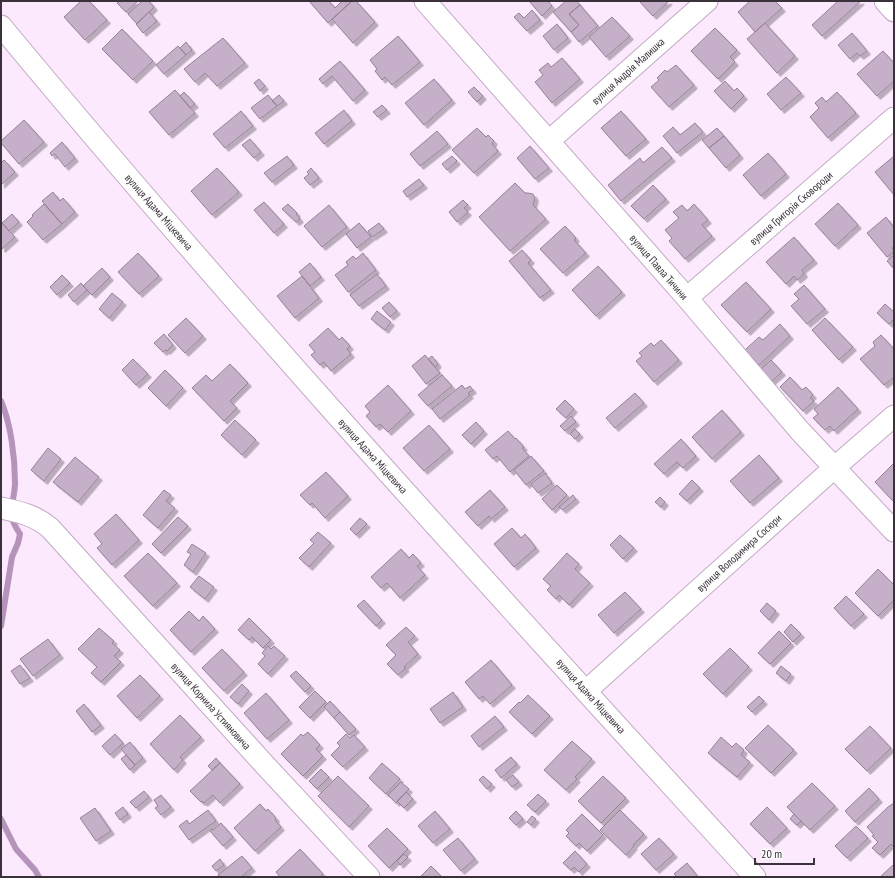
<svg xmlns="http://www.w3.org/2000/svg" width="895" height="878" font-family="'PT Sans Narrow',sans-serif">
<style>
.lines{fill:none;stroke-linecap:round;stroke-linejoin:round}
.stream{stroke:#b693ba;stroke-width:6}
.building{fill:#c6afc8;stroke:#968198;filter:url(#shadow)}
.minor-casing{stroke:#c1aac3;stroke-width:23}
.minor{stroke:#fff;stroke-width:21}
.labels{text-anchor:middle;stroke-width:4;stroke-linejoin:round;paint-order:stroke}
.street-label{font-size:11px;fill:#3a313b;stroke:#fdfdfd}
</style>
<defs>
<filter id="shadow"><feDropShadow dx="3.5" dy="3.5" stdDeviation="0" flood-color="#0004"/></filter>
</defs>
<rect width="100%" height="100%" fill="#fce9fd"/>
<g class="lines">
<path class="stream" d="M1,401c10,23 14,57 14,82 0,12 -5,23 -3,34 1,7 5,12 8,17l-2,9 -6,14 -11,69
M1,819l15,30 19,21 4,7"/>
</g>
<path class="building" d="M81,1h8l18,19 -22,20 -21,-23z
M120,1h18l-12,11 -9,-9z
M142,1h7l5,6 -17,17 -9,-10z
M309,1h20l6,7 7,-7h10l-24,22z
M352,1h4l19,21 -22,21 -21,-24z
M529,1h19l4,5 -10,10z
M566,1h11l3,4 -11,9 10,11 -8,7 -18,-20z
M639,1h30l-16,15z
M750,1h25l7,7 -27,24 -17,-20z
M838,1h23l-39,35 -10,-11z
M580,5l18,21 -19,16 -8,-10 8,-7 -10,-11z
M532,10l8,10 -13,11 -13,-14 5,-4 5,5z
M149,12l8,9 -14,12 -7,-9z
M612,17l18,19 -24,21 -17,-20z
M765,23l30,33 -18,17 -30,-34z
M557,24l11,14 -14,12 -11,-14z
M715,28l22,22 -7,7 5,5 -17,17 -27,-28z
M122,29l31,32 -20,19 -31,-31z
M852,33l15,18 -7,5 -3,-3 -7,6 -12,-14z
M398,36l22,26 -28,23 -7,-8 -3,3 -7,-9 2,-2 -7,-9z
M223,38l22,25 -28,23 -12,-13 -10,9 -11,-13z
M186,42l6,8 -6,5 -6,-7z
M178,46l8,9 -22,19 -8,-9z
M883,51l11,12v18l-17,15 -20,-22z
M562,58l18,21 -28,24 -17,-21 8,-7 -4,-5 9,-7 3,4z
M340,61l25,29 -12,11 -21,-25 -9,8 -4,-5z
M676,65l18,20 -25,22 -18,-20 8,-7 -2,-2 8,-8 2,2z
M786,77l15,16 -20,17 -14,-16z
M259,79l6,7 -5,5 -6,-8z
M434,79l18,21 -28,25 -19,-22z
M725,81l9,10 3,-3 7,8 -13,13 -17,-18z
M474,87l9,9 -6,6 -9,-10z
M175,90l20,23 -26,22 -20,-23z
M184,92l11,12 -5,4 -10,-12z
M837,92l19,21 -28,25 -18,-21 9,-9 -4,-5 7,-6 4,5z
M268,95l9,11 -17,13 -9,-11z
M279,95l5,6 -7,5 -5,-5z
M382,105l5,5 -9,7 -5,-5z
M344,110l8,11 -28,23 -9,-11z
M241,111l12,15 -28,22 -12,-14z
M621,111l25,28 -20,17 -25,-28z
M24,120l20,22 -25,22 -18,-21v-2z
M695,123l8,9 -26,21 -14,-17 10,-9 7,8z
M477,128l9,9 2,-2 6,6 -2,3 6,7 -24,22 -22,-23z
M717,128l7,8 -15,12 -7,-8z
M437,131l11,13 -28,22 -10,-12z
M724,136l16,19 -14,13 -17,-20z
M250,139l11,13 -7,6 -12,-13z
M62,142l13,16 -10,9 -10,-13 -3,2 -2,-3z
M530,146l19,22 -14,11 -18,-21z
M662,147l10,11 -51,43 -13,-16 32,-27 3,5z
M768,153l18,21 -25,22 -18,-21z
M287,156l7,9 -22,17 -8,-9z
M452,156l5,5 -10,9 -5,-6z
M894,156v39l-19,-23z
M4,160l11,12 -14,13v-22z
M217,168l22,24 -27,23 -21,-24z
M311,168l8,10 -9,7 -6,-7 5,-4 -2,-2z
M419,179l5,6 -17,12 -4,-6z
M515,183l10,10h3l5,1 2,4 -2,7 13,14 -36,32 -31,-34z
M653,185l13,14 -22,20 -13,-13z
M53,192l7,9 3,-3 12,14 -13,12 -20,-23z
M463,200l5,5 -4,3 4,4 -11,10 -8,-10z
M264,202l20,22 -10,9 -20,-23z
M838,203l20,22 -23,21 -20,-22z
M44,204l18,20 -19,16 -16,-18 6,-6 -1,-1z
M288,204l9,9 -1,1 4,5 -4,3 -14,-13z
M694,204l14,16 -6,5 10,11 -27,23 -16,-18 3,-3 -7,-8 14,-12 -6,-6 9,-7 5,6z
M329,205l18,22 -25,20 -18,-21z
M12,214l7,8 -10,9 -7,-8z
M886,217l8,11v19l-2,1 2,3 -7,6 -20,-24z
M1,222l14,15 -13,12 -1,-1z
M359,223l12,14 -14,11 -11,-14z
M379,223l5,6 -12,8 -4,-6z
M565,226l11,12 -2,2 12,13 -23,20 -23,-24z
M794,237l20,23 -12,10 2,4 -7,6 -3,-4 -8,8 -20,-22z
M522,250l9,10 -3,3 23,27 -11,8 -31,-37z
M138,253l21,23 -20,18 -21,-22z
M363,253l13,17 -28,22 -13,-17 13,-10 -2,-3 7,-6 3,3z
M894,255v14l-7,-8z
M310,263l11,14 -11,9 -11,-14z
M598,266l24,26 -26,24 -24,-26z
M102,268l8,9 -18,18 -9,-9z
M377,274l9,12 -27,20 -9,-11z
M62,275l8,8 -13,12 -7,-8z
M302,276l17,22 -24,20 -18,-22z
M746,282l25,27 -24,23 -26,-27z
M81,283l6,7 -13,12 -6,-7z
M804,285l21,24 -18,15 -16,-18 8,-7 -5,-5z
M112,293l11,9 -14,16 -10,-9z
M389,302l8,9 -7,6 -8,-9z
M885,304l9,8v7l-5,5 -12,-11z
M377,311l14,11 -6,8 -14,-11z
M186,318l17,18 -18,17 -17,-18z
M825,318l28,29 -14,13 -27,-30z
M780,324l10,12 -31,29 -14,-15 14,-13 4,3z
M328,328l11,12 3,-3 8,9 -3,3 4,5 -20,17 -7,-9 -4,3 -9,-10 4,-3 -6,-7z
M164,334l9,11 -6,6 -1,-1 -3,2 -9,-9z
M881,335l13,14v28l-10,8 -24,-26 15,-13 -2,-4z
M661,340l18,20 -25,22 -18,-21 6,-5 -3,-3 12,-10 3,3z
M425,355l15,18 -14,11 -14,-18z
M432,356l6,8 -3,3 -7,-8z
M133,359l15,15 -12,11 -14,-15z
M771,360l11,12 -11,10 -11,-12z
M230,364l18,19 -18,18 7,7 -13,13 -32,-33 14,-13 6,6z
M165,370l18,18 -17,18 -18,-18z
M442,375l10,11 -24,20 -10,-11z
M790,377l12,13 4,-3 7,8 -3,3 4,3 -11,10 -23,-24z
M388,385l23,26 -23,21 -8,-8 -4,3 -10,-11 4,-4 -5,-6z
M462,385l3,4 5,-3 3,4 -5,3 2,2 -30,24 -8,-10z
M838,387l20,22 -24,22 -4,-5 -5,4 -12,-12 5,-4 -4,-5z
M635,393l9,10 -29,25 -9,-10z
M565,400l9,9 -8,9 -10,-9z
M722,410l19,22 -29,27 -20,-22z
M571,416l5,6 -11,9 -5,-5z
M235,420l21,20 -14,15 -21,-20z
M476,422l8,9 -13,13 -9,-9z
M429,425l21,24 -26,22 -21,-23z
M575,429l5,5 -5,5 -5,-5z
M508,431l7,8 1,-1 8,9 -2,1 7,8 -19,16 -13,-16 -4,3 -8,-9z
M681,439l15,17 -13,12 -6,-6 -13,12 -10,-10z
M48,448l13,11 -17,22 -13,-11z
M759,455l20,23 -29,25 -20,-22z
M531,456l13,15 -18,14 -12,-15z
M75,457l24,20 -21,25 -25,-20z
M893,464l1,2v36l-19,-20z
M326,472l22,24 -23,22 -13,-15 -2,2 -10,-10z
M545,473l7,10 -14,10 -7,-9z
M692,480l8,8 -13,13 -8,-7z
M557,485l10,10 -15,15 -10,-11z
M164,490l7,5 -5,6 9,7 -17,20 -15,-13z
M490,490l15,17 -14,12 -2,-3 -11,10 -13,-14z
M573,495l3,4 -13,11 -4,-3z
M660,497l5,5 -4,5 -6,-5z
M116,514l23,26 -27,25 -15,-17 5,-4 -8,-10z
M178,517l10,9 -27,27 -9,-9z
M360,518l7,6 -11,11 -6,-6z
M512,528l9,10 4,-4 11,14 -22,19 -20,-23z
M318,532l13,11 -22,24 -10,-9 15,-15 -4,-3z
M620,535l14,13 -11,11 -13,-14z
M192,544l14,9 -13,19 -9,-7 7,-11 -4,-2z
M401,549l8,9 4,-4 8,9 -4,3 8,9 -25,23 -13,-15 -6,5 -10,-11z
M148,553l29,30 -24,23 -29,-30z
M567,553l12,11 -4,5 15,14 -21,22 -10,-10 -3,4 -9,-9 4,-4 -8,-7z
M878,569l16,16v15l-16,16 -23,-23z
M199,576l15,11 -9,12 -15,-12z
M625,592l16,17 -27,24 -16,-18z
M846,596l18,18 -13,12 -17,-18z
M364,600l18,20 -6,6 -19,-20z
M767,603l9,8 -7,9 -9,-9z
M189,611l10,10 4,-5 12,13 -24,23 -21,-22z
M249,618l22,22 -8,8 -11,-11 -3,3 -11,-10z
M791,624l10,10 -8,8 -9,-10z
M406,627l9,9 -7,6 10,12 -14,13 2,1 -8,7 -11,-11 9,-9 -10,-10z
M99,628l15,13 -2,2 8,7 -6,6 7,6 -20,20 -10,-9 6,-6 -19,-18z
M779,631l12,12 -21,21 -12,-11z
M48,639l12,16 -27,21 -13,-17z
M268,646l3,3 3,-3 11,10 -17,18 -10,-10 7,-8 -3,-3z
M730,648l19,19 -26,27 -20,-20z
M222,649l22,23 -20,19 -22,-23z
M491,660l21,25 -22,19 -7,-8 -4,3 -14,-17z
M20,665l10,13 -10,6 -9,-13z
M781,666l10,8 -5,7 -10,-8z
M296,671l15,15 -6,6 -15,-16z
M140,675l20,21 -23,22 -20,-22z
M242,684l7,7 -11,13 -8,-7z
M315,691l11,11 -16,16 -11,-11z
M453,692l10,15 -23,16 -10,-14z
M266,693l23,27 -22,19 -23,-26z
M528,695l22,21 -18,18 -23,-22 10,-10 1,1z
M759,696l5,5 -12,11 -5,-5z
M330,701l10,11 -6,6 -10,-11z
M84,704l17,21 -9,7 -16,-21z
M340,712l16,17 -7,6 -15,-17z
M180,715l21,22 -21,20 3,3 -9,10 -24,-26z
M495,716l9,11 -25,20 -8,-11z
M768,725l26,25 -23,23 -26,-25z
M870,726l21,22 -24,23 -22,-22z
M308,732l12,13 -4,4 7,7 -20,20 -22,-22 20,-20 2,2z
M115,734l8,9 -13,12 -8,-9z
M346,734l4,4 4,-3 11,12 -22,20 -12,-12 9,-9 -3,-3z
M721,737l11,10 4,-4 8,7 -3,5 9,7 -13,15 -29,-24z
M572,741l20,18 -17,18 2,2 -11,11 -22,-20z
M130,742l13,16 -8,7 -14,-16z
M126,755l9,10 -5,5 -9,-11z
M511,757l6,7 -16,14 -6,-8z
M216,758l4,5 -8,7 -4,-4z
M220,763l20,21 -20,19 -7,-8 -9,8 -2,-2 -1,1 -11,-11z
M382,763l18,16 -14,15 -17,-16z
M321,769l8,8 -12,12 -8,-8z
M513,775l6,7 -7,5 -6,-7z
M338,776l31,30 -20,21 -31,-31z
M483,776l9,8 -5,5 -8,-9z
M603,776l23,22 -25,25 -23,-22z
M401,782l8,7 -13,14 -8,-8z
M812,783l23,23 -25,24 -23,-23z
M869,788l10,11 -24,23 -10,-11z
M144,791l5,6 -13,11 -6,-6z
M406,792l7,7 -9,9 -7,-7z
M538,794l8,7 -11,11 -8,-7z
M161,795l10,12 -10,8 -6,-7 3,-2 -4,-6z
M894,803v44l-3,-3 -11,11 -8,-7 6,-6 -6,-6 2,-1 -7,-8 21,-20z
M260,804l6,7 2,-2 8,9 -1,2 6,7 -26,24 -21,-23z
M123,807l5,7 -8,6 -5,-7z
M767,807l20,21 -17,16 -20,-20z
M95,808l16,23 -15,10 -16,-23z
M208,810l8,11 -27,19 -10,-14 8,-6 2,4z
M620,810l24,24 -11,11 1,1 -8,9 -26,-25z
M435,811l15,18 -17,14 -15,-17z
M516,811l7,8 -7,6 -7,-7z
M582,814l21,21 -16,16 -8,-8 -3,3 -10,-10 3,-3 -3,-3z
M794,814l7,7 -4,4 -7,-6z
M532,816l4,3 -5,6 -4,-3z
M221,823l12,14 -10,9 -13,-15 2,-2 1,1z
M856,826l12,12 -21,20 -12,-12z
M387,828l21,21 -19,19 -21,-22z
M458,838l17,21 -14,12 -18,-21z
M659,838l15,16 -18,16 -15,-16z
M300,849l23,25 -3,3h-40l-4,-5z
M575,851l12,13 -8,8 -5,-5 -3,3 -8,-7z
M404,854l4,3 -8,8 -3,-4z
M242,856l10,12 -11,9h-22l-1,-2z
M220,859l4,6 -8,6 -4,-5z
M687,863l11,14h-21l-3,-3z
M894,864v13h-14z
M431,866l11,11h-22z"/>
<g class="lines">
<g class="minor-casing">
<path id="minor" d="M425,1l262,297 113,133 94,100
M885,1l9,10
M1,26c242,292 499,571 754,851
M549,141l158,-140
M687,298l207,-180
M1,508c18,4 34,7 49,20l214,236 105,113
M586,691l249,-224 59,-51"/>
</g>
<use href="#minor" class="minor"/>
</g>
<g class="labels">
<g class="street-label">
<text transform="translate(628 71) rotate(-42)" y="4">вулиця Андрія Малишка</text>
<text transform="translate(791 208) rotate(-41)" y="4">вулиця Григорія Сковороди</text>
<text transform="translate(159 212) rotate(49)" y="4">вулиця Адама Міцкевича</text>
<text transform="translate(659 267) rotate(49)" y="4">вулиця Павла Тичини</text>
<text transform="translate(373 456) rotate(48)" y="4">вулиця Адама Міцкевича</text>
<text transform="translate(739 553) rotate(-42)" y="4">вулиця Володимира Сосюри</text>
<text transform="translate(591 696) rotate(48)" y="4">вулиця Адама Міцкевича</text>
<text transform="translate(211 706) rotate(48)" y="4">вулиця Корнила Устияновича</text>
</g>
</g>
<rect width="895" height="878" fill="none" stroke="#3a313b" stroke-width="4"/>
<path d="M755 858v6h59v-6" fill="none" stroke="#3a313b" stroke-width="2"/>
<text x="761" y="858" font-size="12" fill="#3a313b" stroke="#fdfdfd" stroke-width="3" paint-order="stroke">20 m</text>
</svg>
